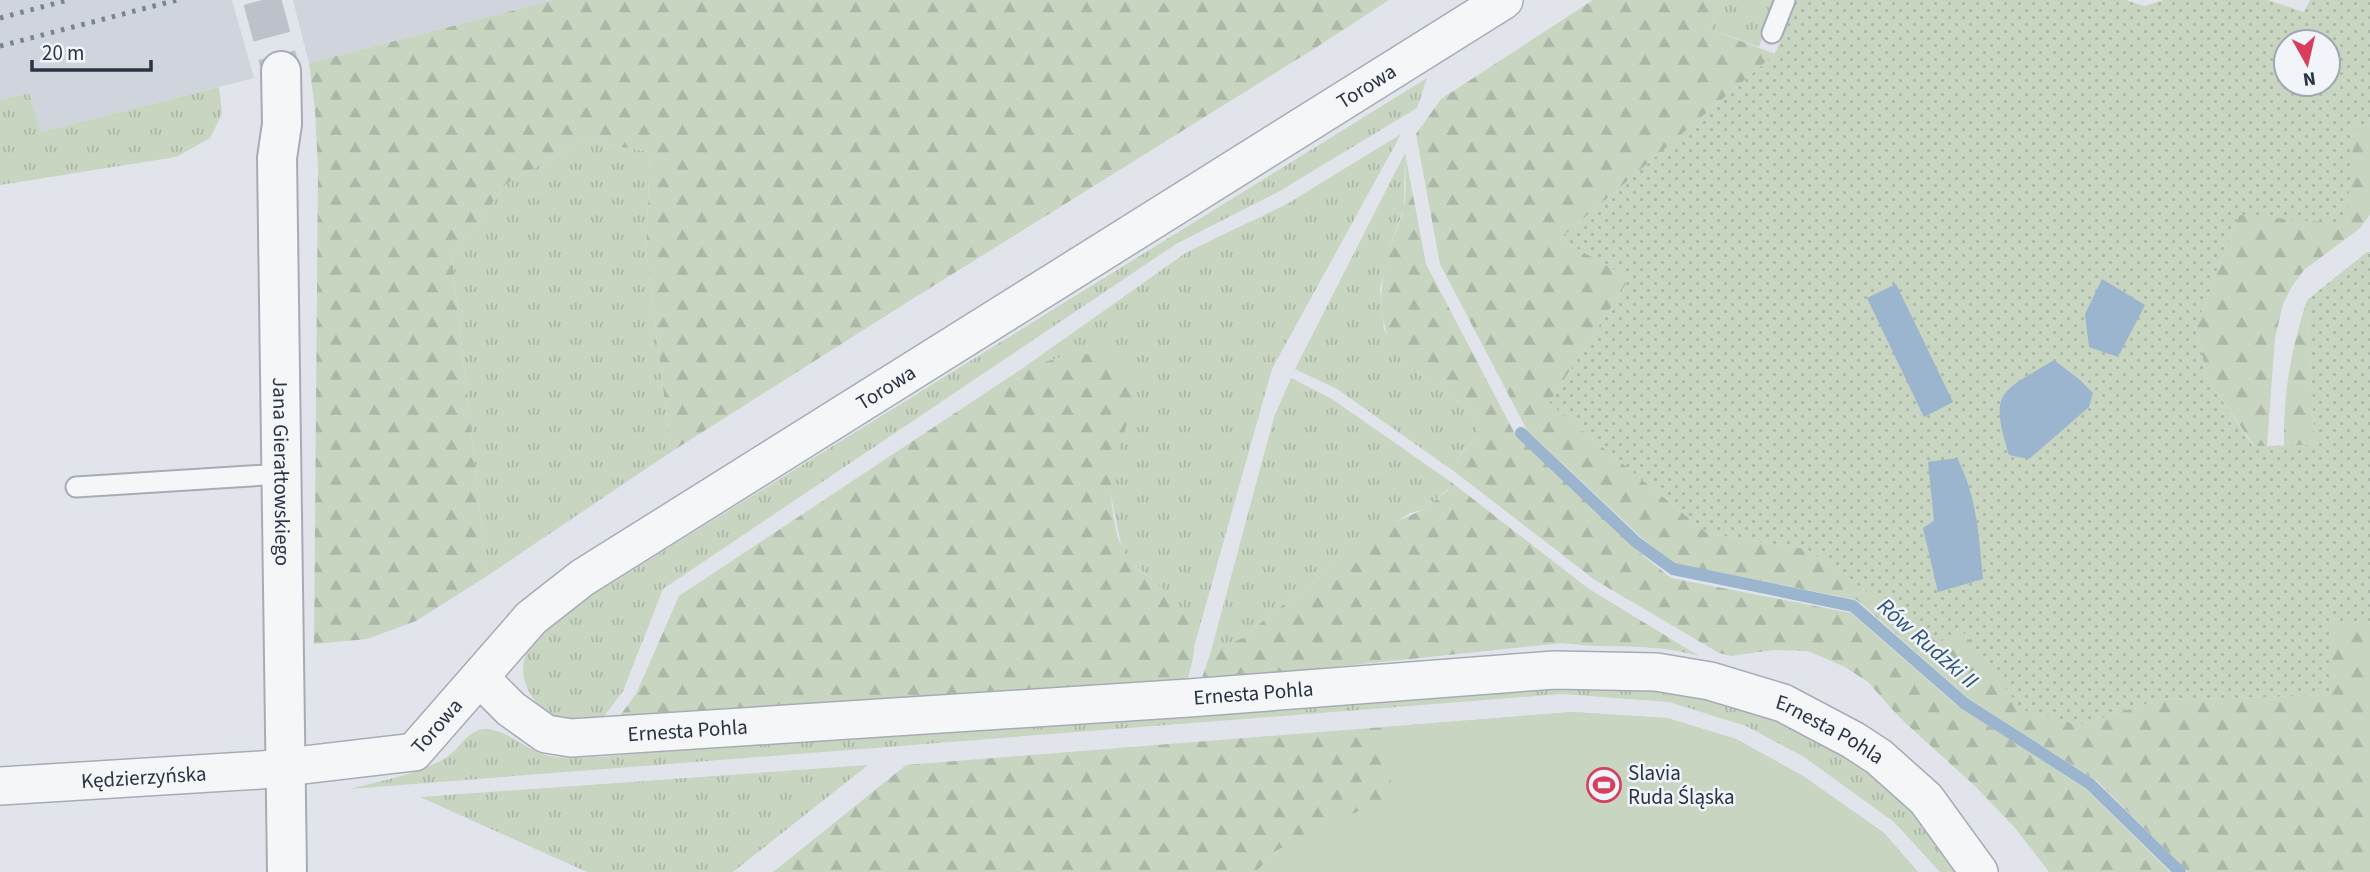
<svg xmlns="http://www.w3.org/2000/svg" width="2370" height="872" font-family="'Source Sans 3',sans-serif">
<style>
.built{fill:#cfd4dd}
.grass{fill:url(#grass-tufts)}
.forest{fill:url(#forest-firs)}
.garden{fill:url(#garden-dots);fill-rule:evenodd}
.pitch{fill:#c7d5c1}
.water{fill:#9ab5cd}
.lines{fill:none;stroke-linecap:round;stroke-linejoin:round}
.stream{stroke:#9ab5cd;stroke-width:12}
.tertiary-tunnel{stroke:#bcc1ca;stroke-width:38;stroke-dasharray:38 19;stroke-linecap:butt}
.service-casing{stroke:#a6acb6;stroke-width:23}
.minor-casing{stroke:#a6acb6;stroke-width:40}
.tertiary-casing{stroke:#a6acb6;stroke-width:42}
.service{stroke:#f4f6f8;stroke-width:19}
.minor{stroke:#f4f6f8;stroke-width:37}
.tertiary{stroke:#f4f6f8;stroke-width:38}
.rail{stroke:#798595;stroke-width:5;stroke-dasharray:3.5 7;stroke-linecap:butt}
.labels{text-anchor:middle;stroke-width:5;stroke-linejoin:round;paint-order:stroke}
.street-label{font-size:21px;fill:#283344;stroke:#f1f4f8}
.poi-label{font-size:21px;fill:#283344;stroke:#f1f4f8;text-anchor:start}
.water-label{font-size:23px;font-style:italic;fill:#2f557a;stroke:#f1f4f8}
</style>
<defs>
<pattern id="grass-tufts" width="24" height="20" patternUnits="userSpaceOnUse" patternTransform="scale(1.75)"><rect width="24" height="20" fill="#c7d5c1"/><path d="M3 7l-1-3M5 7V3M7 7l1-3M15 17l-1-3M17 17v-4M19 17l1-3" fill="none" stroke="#abb7a7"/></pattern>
<pattern id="forest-firs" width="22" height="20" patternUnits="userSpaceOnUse" patternTransform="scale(1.75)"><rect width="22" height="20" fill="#c7d5c1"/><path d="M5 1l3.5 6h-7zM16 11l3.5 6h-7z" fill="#abb7a7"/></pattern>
<pattern id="garden-dots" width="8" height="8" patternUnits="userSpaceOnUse" patternTransform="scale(1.75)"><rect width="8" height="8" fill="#c7d5c1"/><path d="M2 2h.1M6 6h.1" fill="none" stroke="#abb7a7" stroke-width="1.8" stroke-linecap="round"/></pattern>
</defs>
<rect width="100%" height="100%" fill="#e1e5eb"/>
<path class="built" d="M0,0h232l22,78 -213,54 -12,-39 -29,7z
M293,0h261l-245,63z"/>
<path class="grass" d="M1722,0h54l-17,47 -49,-18z
M1427,78l-10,30 -139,84 -102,52 -513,345 -40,102 -21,28c-12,1 -27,3 -39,0 -13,-3 -23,-10 -30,-21 -24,-36 0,-59 27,-83z
M219,87l3,27 -12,24 -34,19 -176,28v-85l29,-7 12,39z
M1401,134l-129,235 -78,278 -7,-28 -30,-35 -26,-22 -9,-13 -13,-63 9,-36 -56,-93 -39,11 164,-116 100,-48z
M584,140l66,12 -4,98 25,202 -184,124 -35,-318 54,-74z
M1405,153l-1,56 -12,31 -12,49 4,40 23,37 69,47c7,28 -9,30 -21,50v9l-118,-83 -42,-20z
M1291,378l41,21 119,83 -3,7 -23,20 -15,4 -74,48 -33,31 -26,17 -34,29 -32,13 63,-234z
M1558,680l121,8 85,23 94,52 38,29 20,23 40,57h-16l-46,-50 -90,-65 -58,-31 -77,-24 -107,-8 -1212,95c32,-9 69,-14 97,-32 12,-8 22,-28 38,-28 25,1 41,22 64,27 15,3 34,1 49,1z
M868,765l-135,107h-146l-167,-75z"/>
<path class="forest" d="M554,0h835l-72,47 -403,251 -243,154 -25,-202 4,-98 -66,-12 -78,44 -54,74 35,318 -71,45 -49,18 -53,5 4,-474 -3,-61 -6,-46z
M1593,0h129l-12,29 65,25 -215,185 70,39 -81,125 158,130 100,16 132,94 21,-15 63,82 56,15 79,-25 171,-5v-70h41v247h-182l-91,-91 -129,-83 -111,-98 -182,-36 -33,-26 -115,-108 -87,-166 -24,-130 25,-35z
M2355,123l15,2v90l-11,14 -55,41 -13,18 -8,16 -8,34 -8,108h-13l-47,-68 -11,-52 43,-111z
M1405,153l21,111 90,172 124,117 31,25 180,35 104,91 131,85 84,83h-121l-34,-44 -39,-41 -76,-69 -32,-36 -23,-15 -37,-16 -35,-1 -42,6 -12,-3 -124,-73 -140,-108v-9c12,-19 28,-22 21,-50l-69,-47c-33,-37 -29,-78 -16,-122 4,-13 11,-24 13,-36 3,-18 1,-37 1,-55z
M2307,300l8,145 -31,1c-1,-53 7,-96 23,-146z
M1098,353c72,17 7,99 13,144 2,16 4,38 12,52 10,20 30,30 46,44 14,12 23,34 25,53 1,11 -5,25 -7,36l-571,39 20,-27 43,-98 344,-228 39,-11z
M1451,482l138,107 110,67c-36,-10 -63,-9 -99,-10 -12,0 -25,-2 -38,-3l-361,38 10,-30 32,-13 34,-29 26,-17 33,-31 45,-33 44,-19 23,-19z
M1572,712l95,6 69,21 67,37 81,57 34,39 -641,-22 -21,22h-483l133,-107z"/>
<path class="garden" d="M1797,0h329l18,6 20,-6h104l36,12 6,-12h60v125l-15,-2 -9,101 -107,-9 -43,111 11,52 46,68 62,-1 -8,-145 60,-48h3v373h-41v70l-171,5 -79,25 -57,-15 -62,-82 -21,15 -132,-94 -100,-16 -158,-130 81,-125 -70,-39 215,-185zM2286,42h42v42h-42z"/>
<path class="pitch" d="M1572,712l95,6 69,21 67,37 81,57 34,39h-662l21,-22 115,-55 -7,-68z"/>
<path class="water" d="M2102,279l43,26 -27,52 -29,-10 -4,-33z
M1896,284l57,118 -29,15 -57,-119z
M2054,360l26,20 13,13 -4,14 -60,52 -20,-4c-21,-66 -7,-63 45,-95z
M1957,458c20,38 22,79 26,121l-45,13 -15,-64 11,-7 -6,-59z"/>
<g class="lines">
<path class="stream" d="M1521,433l115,109 37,27 180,37 111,97 126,81 90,88"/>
<path class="tertiary-tunnel" d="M262,0l19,71"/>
<g class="service-casing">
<path id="service" d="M1772,33l13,-33
M76,487l206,-13"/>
</g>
<g class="minor-casing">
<g id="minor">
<path id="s1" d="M480,678l31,31 35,25 25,4 618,-40 365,-28 102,2 54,9 73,22 70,37 26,17 47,42 53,73"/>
<path id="s2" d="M0,786l261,-16 153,-18 117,-134 51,-40 922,-578"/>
</g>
</g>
<g class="tertiary-casing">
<g id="tertiary">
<path id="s3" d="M281,71l1,53 -5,34 10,714"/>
</g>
</g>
<use href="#service" class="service"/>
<use href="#minor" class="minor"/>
<use href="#tertiary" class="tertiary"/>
<path class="rail" d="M0,18l68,-18
M0,46l177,-46"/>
</g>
<defs>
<g id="stadium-ring" transform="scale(1.75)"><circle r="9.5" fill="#f1f4f8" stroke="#d73e5d" stroke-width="1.5"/><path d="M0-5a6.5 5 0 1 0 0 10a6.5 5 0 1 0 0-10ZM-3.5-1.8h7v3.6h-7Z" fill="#d73e5d"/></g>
</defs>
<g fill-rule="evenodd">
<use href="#stadium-ring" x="1604" y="785"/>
</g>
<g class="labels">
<g class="street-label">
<text dy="7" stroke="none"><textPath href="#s2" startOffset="1584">Torowa</textPath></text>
<text dy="7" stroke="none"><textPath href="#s2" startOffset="1017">Torowa</textPath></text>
<text dy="7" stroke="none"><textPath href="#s3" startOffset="401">Jana Gierałtowskiego</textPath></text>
<text dy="7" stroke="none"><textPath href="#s1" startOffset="796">Ernesta Pohla</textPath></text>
<text dy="7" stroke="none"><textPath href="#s2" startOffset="450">Torowa</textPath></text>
<text dy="7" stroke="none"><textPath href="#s1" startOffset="229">Ernesta Pohla</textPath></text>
<text dy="7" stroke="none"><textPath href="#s1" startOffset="1384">Ernesta Pohla</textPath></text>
<text dy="7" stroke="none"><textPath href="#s2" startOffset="144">Kędzierzyńska</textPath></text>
</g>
<g class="poi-label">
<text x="1628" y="780">Slavia<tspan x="1628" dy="24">Ruda Śląska</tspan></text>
</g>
<g class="water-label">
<text transform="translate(1928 643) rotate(41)" y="8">Rów Rudzki II</text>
</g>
</g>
<g transform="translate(2307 63) rotate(172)"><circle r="33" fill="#f1f4f8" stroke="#a1a7b0" stroke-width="2"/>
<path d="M0-5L12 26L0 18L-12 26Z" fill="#d73e5d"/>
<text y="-10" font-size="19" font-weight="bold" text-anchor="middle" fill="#283344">N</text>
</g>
<path d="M32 60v10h119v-10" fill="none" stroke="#283344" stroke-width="3.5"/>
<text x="42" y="60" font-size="21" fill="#283344" stroke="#f1f4f8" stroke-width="5" paint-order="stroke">20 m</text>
</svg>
